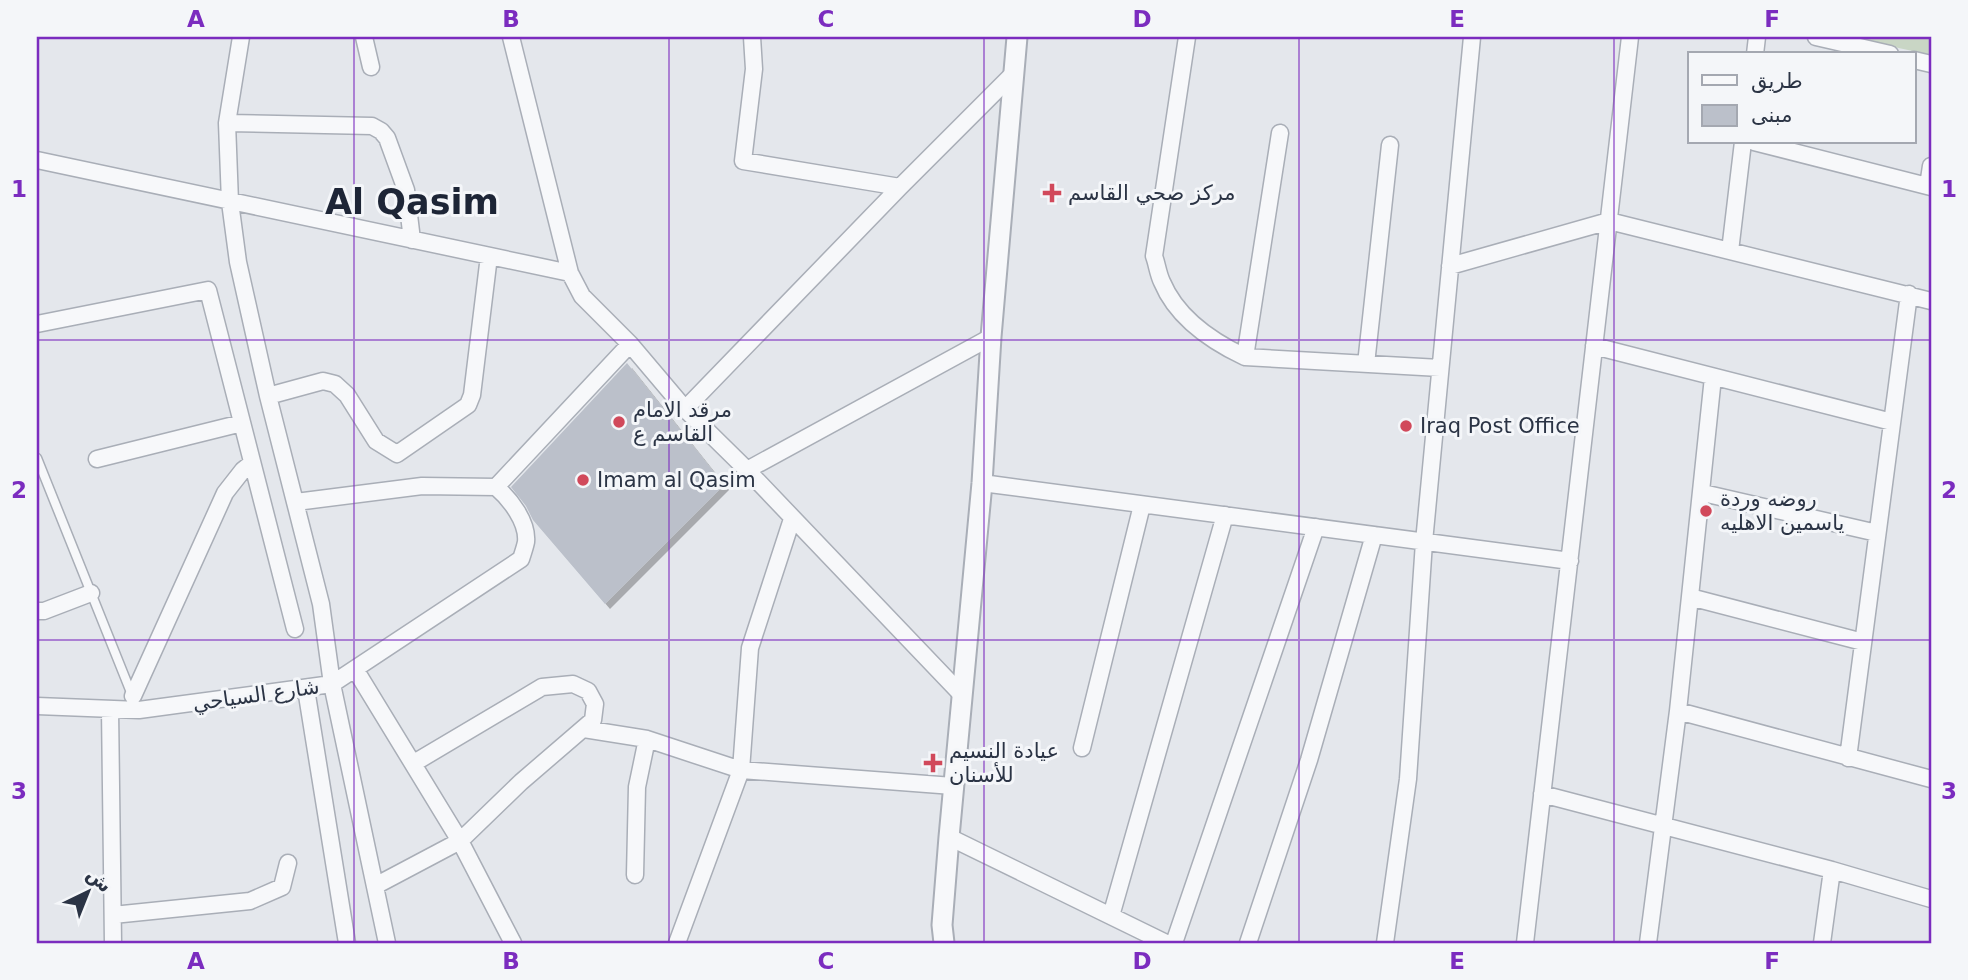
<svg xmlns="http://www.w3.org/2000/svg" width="1968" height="980" font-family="'DejaVu Sans','Noto Naskh Arabic',sans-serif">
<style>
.green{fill:#c9d6c5}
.building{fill:#bbc0ca;filter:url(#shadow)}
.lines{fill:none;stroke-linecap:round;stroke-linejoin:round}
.service-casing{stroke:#a9aeb7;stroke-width:11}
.minor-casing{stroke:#a9aeb7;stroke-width:19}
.tertiary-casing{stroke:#a9aeb7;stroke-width:23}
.service{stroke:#f7f8fa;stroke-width:8}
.minor{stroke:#f7f8fa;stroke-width:16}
.tertiary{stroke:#f7f8fa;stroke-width:19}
.grid{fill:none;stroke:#7b2cbf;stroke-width:2;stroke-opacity:0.55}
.poi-dot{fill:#d1495b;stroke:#f4f6f9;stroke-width:2.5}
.labels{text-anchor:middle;stroke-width:6;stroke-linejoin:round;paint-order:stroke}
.poi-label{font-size:21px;fill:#2b3445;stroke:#f4f6f9;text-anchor:start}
.street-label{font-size:21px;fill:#2b3445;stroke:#f4f6f9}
.town-label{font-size:35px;font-weight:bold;fill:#1d2536;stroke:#f4f6f9}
.neatline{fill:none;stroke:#7b2cbf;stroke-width:2.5}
.grid-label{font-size:23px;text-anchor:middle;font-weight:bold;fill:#7b2cbf}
</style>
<defs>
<filter id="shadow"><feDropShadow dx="5" dy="5" stdDeviation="0" flood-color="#0004"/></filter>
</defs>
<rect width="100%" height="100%" fill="#e4e7ec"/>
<path class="green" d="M1848,37h83v18z"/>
<path class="building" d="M627,363l97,122 -119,119 -72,-84 -7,-14 -15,-19z"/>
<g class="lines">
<g class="service-casing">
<path id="service" d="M37,458l95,237"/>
</g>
<g class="minor-casing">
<path id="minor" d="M241,37l-14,86 3,79 8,60 30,134 53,208 11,80 55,259
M364,37l7,30
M511,37l59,236 12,23 48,48 55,65 62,61 215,225
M752,37l2,32 -11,92 157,26
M1187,37l-33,219c3,8 4,18 8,26 15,36 49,59 83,75l195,11
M1816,37l74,17
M1755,54l2,-17
M1914,60l17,4
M227,123l145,3 9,5 6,7 19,52 6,50
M1754,142l177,45
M37,160l533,113
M1928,186l3,-20
M1730,251l13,-109
M1450,266l159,-45 322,80
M37,324l171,-34 87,339
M1594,346l298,76
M1245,357l35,-224
M1366,364l24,-219
M268,396l55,-15 12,3 12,11 29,46 21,13 71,-49 4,-10 17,-139
M685,409l215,-222 115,-115
M97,459l145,-36
M747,470l244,-133
M982,483l588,78
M496,487l134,-143
M1703,493l174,40
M1690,597l173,45
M37,611h7l47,-18
M355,669l105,172 53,102
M306,689l41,254
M133,696l92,-203 18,-23 9,-7
M37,706l102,4 193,-26 189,-125c2,-6 4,-12 5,-17 2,-20 -16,-43 -30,-55l-74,-1 -126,16
M110,709l3,234
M1678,711l253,68
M584,729l63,10 94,31 212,16
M1082,748l60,-243
M1848,758l61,-464
M1542,794l290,76 99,29
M949,837l217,106
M635,875l2,-88 10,-48
M375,886l85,-45 61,-59 72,-62 2,-16 -7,-13 -15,-7 -31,3 -128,76
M113,915l137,-14 32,-14 6,-24
M1111,916l114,-401
M677,943l64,-173 9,-122 42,-129
M1174,943l142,-416
M1248,943l61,-183 65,-225
M1385,943l23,-164 16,-237 48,-505
M1525,943l105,-906
M1648,943l30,-232 35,-334
M1822,943l10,-73"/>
</g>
<g class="tertiary-casing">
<path id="tertiary" d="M944,943l-2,-18 7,-88 33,-354 9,-146 26,-300"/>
</g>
<use href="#service" class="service"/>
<use href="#minor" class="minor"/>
<use href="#tertiary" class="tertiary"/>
</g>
<path class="grid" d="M354,37v906M669,37v906M984,37v906M1299,37v906M1614,37v906M37,340h1894M37,640h1894"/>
<g class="poi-dot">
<path d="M1048.5 182.5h7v7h7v7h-7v7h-7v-7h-7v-7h7z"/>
<circle cx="619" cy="422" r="7"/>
<circle cx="1406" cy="426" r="7"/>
<circle cx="583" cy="480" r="7"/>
<circle cx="1706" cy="511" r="7"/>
<path d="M929.5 752.5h7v7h7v7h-7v7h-7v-7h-7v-7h7z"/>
</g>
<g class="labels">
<g class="poi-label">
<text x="1068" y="200">مركز صحي القاسم</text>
<text x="633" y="417">مرقد الامام<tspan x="633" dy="24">القاسم ع</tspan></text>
<text x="1420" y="433">Iraq Post Office</text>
<text x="597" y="487">Imam al Qasim</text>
<text x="1720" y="506">روضه وردة<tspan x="1720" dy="24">ياسمين الاهليه</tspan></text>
<text x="949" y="758">عيادة النسيم<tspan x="949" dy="24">للأسنان</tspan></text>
</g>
<g class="street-label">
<text transform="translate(256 695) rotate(-8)" y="7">شارع السياحي</text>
</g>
<g class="town-label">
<text x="412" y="214">Al Qasim</text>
</g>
</g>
<rect width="1968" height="980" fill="none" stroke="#f4f6f9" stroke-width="77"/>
<rect x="1688" y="52" width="228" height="91" fill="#f4f6f9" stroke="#a4a8b1" stroke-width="2"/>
<rect x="1702" y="75" width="35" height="10" fill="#f7f8fa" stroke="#a4a8b1" stroke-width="2"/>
<text x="1751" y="88" font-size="21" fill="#2b3445">طريق</text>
<rect x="1702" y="105" width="35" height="21" fill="#bbc0ca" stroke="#a4a8b1" stroke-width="2"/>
<text x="1751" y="122" font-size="21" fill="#2b3445">مبنى</text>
<g transform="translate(88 892) rotate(43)" stroke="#f4f6f9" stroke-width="5" paint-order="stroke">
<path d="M0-5L12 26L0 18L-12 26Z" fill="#2b3445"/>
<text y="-10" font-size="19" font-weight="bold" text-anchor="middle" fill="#2b3445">ش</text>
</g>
<rect x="38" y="38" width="1892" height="904" class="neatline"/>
<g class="grid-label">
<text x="196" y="27">A</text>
<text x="511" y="27">B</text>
<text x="826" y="27">C</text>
<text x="1142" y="27">D</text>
<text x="1457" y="27">E</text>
<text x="1772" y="27">F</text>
<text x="19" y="197">1</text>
<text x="1949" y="197">1</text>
<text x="19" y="498">2</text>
<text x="1949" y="498">2</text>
<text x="19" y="799">3</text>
<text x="1949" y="799">3</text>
<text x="196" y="969">A</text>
<text x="511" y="969">B</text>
<text x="826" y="969">C</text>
<text x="1142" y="969">D</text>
<text x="1457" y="969">E</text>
<text x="1772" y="969">F</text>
</g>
</svg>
